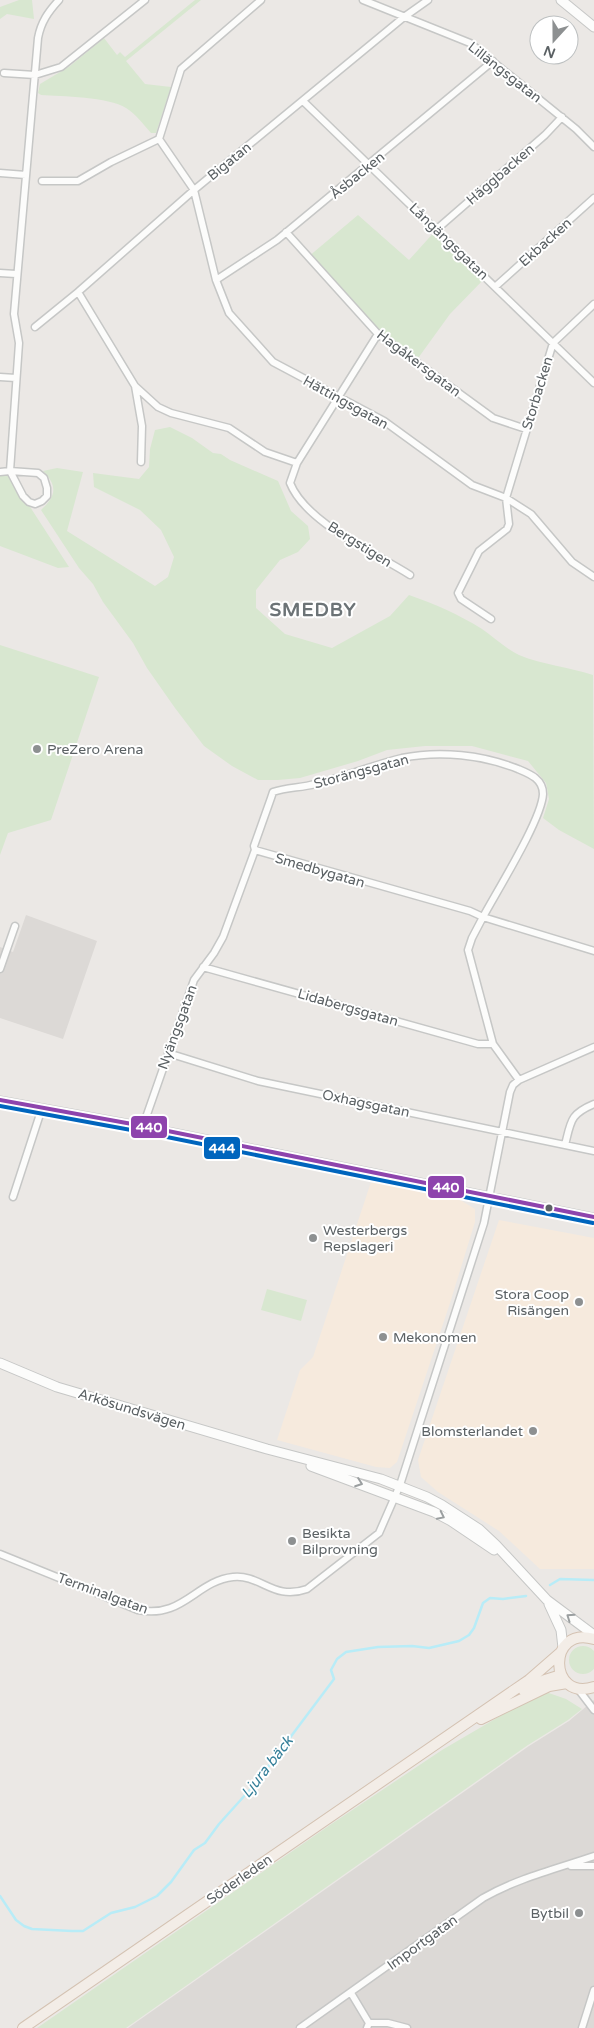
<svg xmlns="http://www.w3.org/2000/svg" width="594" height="2028" font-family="'Varela Round',sans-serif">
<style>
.commercial{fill:#f6eadd}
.industrial{fill:#dcd9d6}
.green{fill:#d8e7d0}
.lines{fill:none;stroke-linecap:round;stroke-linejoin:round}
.stream{stroke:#b8ecf7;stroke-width:2.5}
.street-casing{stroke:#c6c7c6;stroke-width:9}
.secondary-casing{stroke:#c6c7c6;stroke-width:11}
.primary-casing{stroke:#d4c2b2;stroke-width:12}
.street{stroke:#fcfcfb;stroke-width:6}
.secondary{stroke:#fcfcfb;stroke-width:9}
.primary{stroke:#f3ede7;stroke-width:10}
.bus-1-casing{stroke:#fff;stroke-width:8}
.bus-2-casing{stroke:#fff;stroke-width:8}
.bus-1{stroke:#8e44ad;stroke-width:4}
.bus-2{stroke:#0065bd;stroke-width:4}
.oneway{stroke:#9b9fa0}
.poi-dot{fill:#8d9091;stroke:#fff;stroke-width:2}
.bus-dot{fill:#5b6164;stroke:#fff;stroke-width:2}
.labels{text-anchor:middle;stroke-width:4;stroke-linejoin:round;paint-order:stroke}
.street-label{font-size:14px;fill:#5b6164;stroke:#fff}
.poi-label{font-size:14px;fill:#5b6164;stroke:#fff;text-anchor:start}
.water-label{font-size:15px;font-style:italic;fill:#347f99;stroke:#fff}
.district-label{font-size:19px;font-weight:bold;letter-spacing:1px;fill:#6c7376;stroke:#fff}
.line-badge{stroke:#fff;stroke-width:2}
.badge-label{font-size:14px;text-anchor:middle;font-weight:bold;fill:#fff}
</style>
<rect width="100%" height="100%" fill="#ebe8e5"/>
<path class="commercial" d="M371,1182l86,16 18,11v13l-25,81 -53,159 -7,6 -14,-1 -99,-27 23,-70 13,-13z
M499,1220l95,18v331h-54l-41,-38 -61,-39 -17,-15 -3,-17z"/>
<path class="industrial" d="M26,915l71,26 -34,98 -63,-21v-71l13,5z
M594,1700v328h-466l401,-282 40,-25z"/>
<path class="green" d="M19,0h13l2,19 -27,-5 -7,5v-12z
M195,0h6l-75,61 19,23 26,3 -15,46h-5c-8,-9 -15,-19 -25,-25 -17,-11 -65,-12 -85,-13l-3,-2 2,-9 30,-18 34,-28 13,17 3,-3 5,5z
M358,215l51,45 28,-31 49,48 -36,37 -34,47 -38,-27 -70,-77z
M170,427l22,11 21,15 8,1 9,6 48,21 13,30 17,15 2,13 -12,13 -18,8 -24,30v18l29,26 47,14 58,-32 19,-21c26,9 49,19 73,34 12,8 24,20 37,26 24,10 50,12 74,20l1,174 -35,-19 -16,-12 6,-19 -3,-16 -18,-22 -56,-15h-47l-38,4 -29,11 -58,17 -22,2h-20l-26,-14 -28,-20 -29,-38 -28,-40 -14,-25 -30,-41 -10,-18 -14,-16 -38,-58c15,-14 17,-24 2,-39l14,-3 26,4 -16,59 88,55 13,-9 6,-20 -13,-27 -21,-20 -46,-23 -1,-14 46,6 10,-12 1,-18 5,-19z
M10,471l13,25 46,71 -11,1 -58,-22v-74z
M0,645l99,32 -48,143 -43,13 -8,22z
M267,1289l40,11 -6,21 -40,-11z
M569 1660a14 14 0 1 1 28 0a14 14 0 1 1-28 0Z
M543,1691l23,8 16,10 -14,11 -40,25 -402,283h-89l293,-203 112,-75z"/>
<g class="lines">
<path class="stream" d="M550,1585l10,-6 34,1
M0,1896l16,24 8,6 8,3 40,2h11l28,-18 24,-6 22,-11 14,-14 23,-32 11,-7 14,-19 37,-41 78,-104 -3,-9 6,-11 9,-7 32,-5 34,-1 17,2 30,-7 10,-6 5,-7 9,-25 7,-5 13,1 23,-3"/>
<g class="street-casing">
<path id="street" d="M363,0l107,43 106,86 18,18
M4,73l31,2 26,-8 84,-67
M303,101l291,282
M159,139l35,51 22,90 13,33 44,49 111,59 88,64 34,13 25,16 41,48 22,15
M159,139l22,-70 80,-69
M0,173l26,2
M42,181h36l33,-19 48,-23
M437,229l108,-94 17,-18
M286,232l92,102 115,84 33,11
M0,273l16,1
M216,280l61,-40 216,-179
M496,286l98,-88
M78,292l57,94 23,21 13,6 58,15 36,24 32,11
M35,327l43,-35 116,-102 210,-173 24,-17
M378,334l-81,129 -7,20c16,40 84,69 120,92
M0,377l16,1
M135,386l7,40 -1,36
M0,472l10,-1 28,2 6,5 3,10v8l-5,5 -7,3 -6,-2 -6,-6 -13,-25 9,-128 -5,-29 24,-276c3,-16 10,-26 21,-38
M491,619l-30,-20 -3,-6 21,-42 28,-22 2,-5 -3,-26 47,-155 41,-39
M255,850l215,61 13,6 -11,21 -4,12 25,94 26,36
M203,967l275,77h15
M0,969l15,-43
M168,1053l90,28 336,70
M0,1100l143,26 451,91
M143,1126l51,-146 20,-27 9,-16 32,-87 -1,-4 17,-48 2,-6c14,-5 28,-4 42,-8 29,-7 58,-19 87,-26 38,-8 81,-3 116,11 12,5 25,10 25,25 -1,25 -46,97 -60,123l111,34
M565,1145c6,-24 5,-31 29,-41
M13,1197l29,-89
M0,1554l138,56c45,9 58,-29 95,-33 28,-3 40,24 74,12l72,-56 21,-48 84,-262 26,-131 3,-7 6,-5 75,-33
M578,1689l16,21
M571,1866h23
M351,1993l18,30 -2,5
M369,2023h19l19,5
M300,2028l183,-130c35,-20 73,-29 111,-42
M582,2028l12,-38"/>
</g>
<g class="secondary-casing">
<path id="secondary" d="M561,0l33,27
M0,1363l57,24 210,62 114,30 46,18 15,8 37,24 17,16 51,55 47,35
M311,1466l123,46 17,9 43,29
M549,1604l12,26 2,18"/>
</g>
<g class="primary-casing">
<path id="primary" d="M594,1639c-47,-14 -46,63 0,48
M524,1691l21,-11 16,-5
M481,1719l68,-33 18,-3
M23,2028l506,-348 31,-27"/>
</g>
<use href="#street" class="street"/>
<use href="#secondary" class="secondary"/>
<use href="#primary" class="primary"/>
<g class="bus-1-casing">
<path id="bus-1" d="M0,1100l143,26 451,91"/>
</g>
<g class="bus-2-casing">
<path id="bus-2" d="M0,1106l142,26 451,91"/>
</g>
<use href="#bus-1" class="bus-1"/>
<use href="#bus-2" class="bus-2"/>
</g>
<defs><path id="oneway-chevron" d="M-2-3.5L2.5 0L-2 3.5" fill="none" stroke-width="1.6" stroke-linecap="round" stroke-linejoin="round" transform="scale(1.25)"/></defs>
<g class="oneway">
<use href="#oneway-chevron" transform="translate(359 1483) rotate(20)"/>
<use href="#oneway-chevron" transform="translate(441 1516) rotate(26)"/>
<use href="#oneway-chevron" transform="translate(570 1617) rotate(-145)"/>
</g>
<g class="poi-dot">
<circle cx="37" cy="749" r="5"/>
<circle cx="313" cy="1238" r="5"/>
<circle cx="579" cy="1302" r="5"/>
<circle cx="383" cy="1337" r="5"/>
<circle cx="533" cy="1431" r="5"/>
<circle cx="292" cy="1541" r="5"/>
<circle cx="579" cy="1913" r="5"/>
</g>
<circle class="bus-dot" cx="549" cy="1208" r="4.5"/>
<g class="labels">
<g class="street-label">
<text transform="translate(505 72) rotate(38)" y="5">Lillängsgatan</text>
<text transform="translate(229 161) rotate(-39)" y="5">Bigatan</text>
<text transform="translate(500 174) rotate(-41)" y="5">Häggbacken</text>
<text transform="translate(357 175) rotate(-39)" y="5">Åsbacken</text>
<text transform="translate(449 241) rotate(44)" y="5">Långängsgatan</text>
<text transform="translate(545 242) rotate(-42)" y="5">Ekbacken</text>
<text transform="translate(419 363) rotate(37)" y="5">Hagåkersgatan</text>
<text transform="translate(537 393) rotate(-73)" y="5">Storbacken</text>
<text transform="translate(346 402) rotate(29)" y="5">Hättingsgatan</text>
<text transform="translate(360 544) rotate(32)" y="5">Bergstigen</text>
<text transform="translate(361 771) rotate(-15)" y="5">Storängsgatan</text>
<text transform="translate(320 870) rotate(16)" y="5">Smedbygatan</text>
<text transform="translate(348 1007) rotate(16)" y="5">Lidabergsgatan</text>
<text transform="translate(177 1027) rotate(-70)" y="5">Nyängsgatan</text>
<text transform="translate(366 1103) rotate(12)" y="5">Oxhagsgatan</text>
<text transform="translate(132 1409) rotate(17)" y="5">Arkösundsvägen</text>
<text transform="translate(103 1593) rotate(20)" y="5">Terminalgatan</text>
<text transform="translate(239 1879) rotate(-35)" y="5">Söderleden</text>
<text transform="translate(422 1942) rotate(-36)" y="5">Importgatan</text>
</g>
<g class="poi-label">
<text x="47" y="754">PreZero Arena</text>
<text x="323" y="1235">Westerbergs<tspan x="323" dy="16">Repslageri</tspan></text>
<text x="569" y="1299" text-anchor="end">Stora Coop<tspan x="569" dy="16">Risängen</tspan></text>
<text x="393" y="1342">Mekonomen</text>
<text x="523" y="1436" text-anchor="end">Blomsterlandet</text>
<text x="302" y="1538">Besikta<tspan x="302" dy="16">Bilprovning</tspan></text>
<text x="569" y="1918" text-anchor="end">Bytbil</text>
</g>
<g class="water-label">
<text transform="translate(267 1767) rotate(-52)" y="5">Ljura bäck</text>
</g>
<g class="district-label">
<text x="313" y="616">SMEDBY</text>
</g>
</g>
<g class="line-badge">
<rect x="130" y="1115" width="38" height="24" rx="5" fill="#8e44ad"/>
<rect x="203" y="1136" width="38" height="24" rx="5" fill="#0065bd"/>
<rect x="427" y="1175" width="38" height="24" rx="5" fill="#8e44ad"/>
</g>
<g class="badge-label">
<text x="149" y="1132">440</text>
<text x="222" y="1153">444</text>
<text x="446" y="1192">440</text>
</g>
<g transform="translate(554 40) rotate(201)"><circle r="24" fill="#ffffff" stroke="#bdc0c1"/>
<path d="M0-4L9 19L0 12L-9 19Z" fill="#8d9091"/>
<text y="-8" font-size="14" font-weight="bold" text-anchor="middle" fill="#5b6164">N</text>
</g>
</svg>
